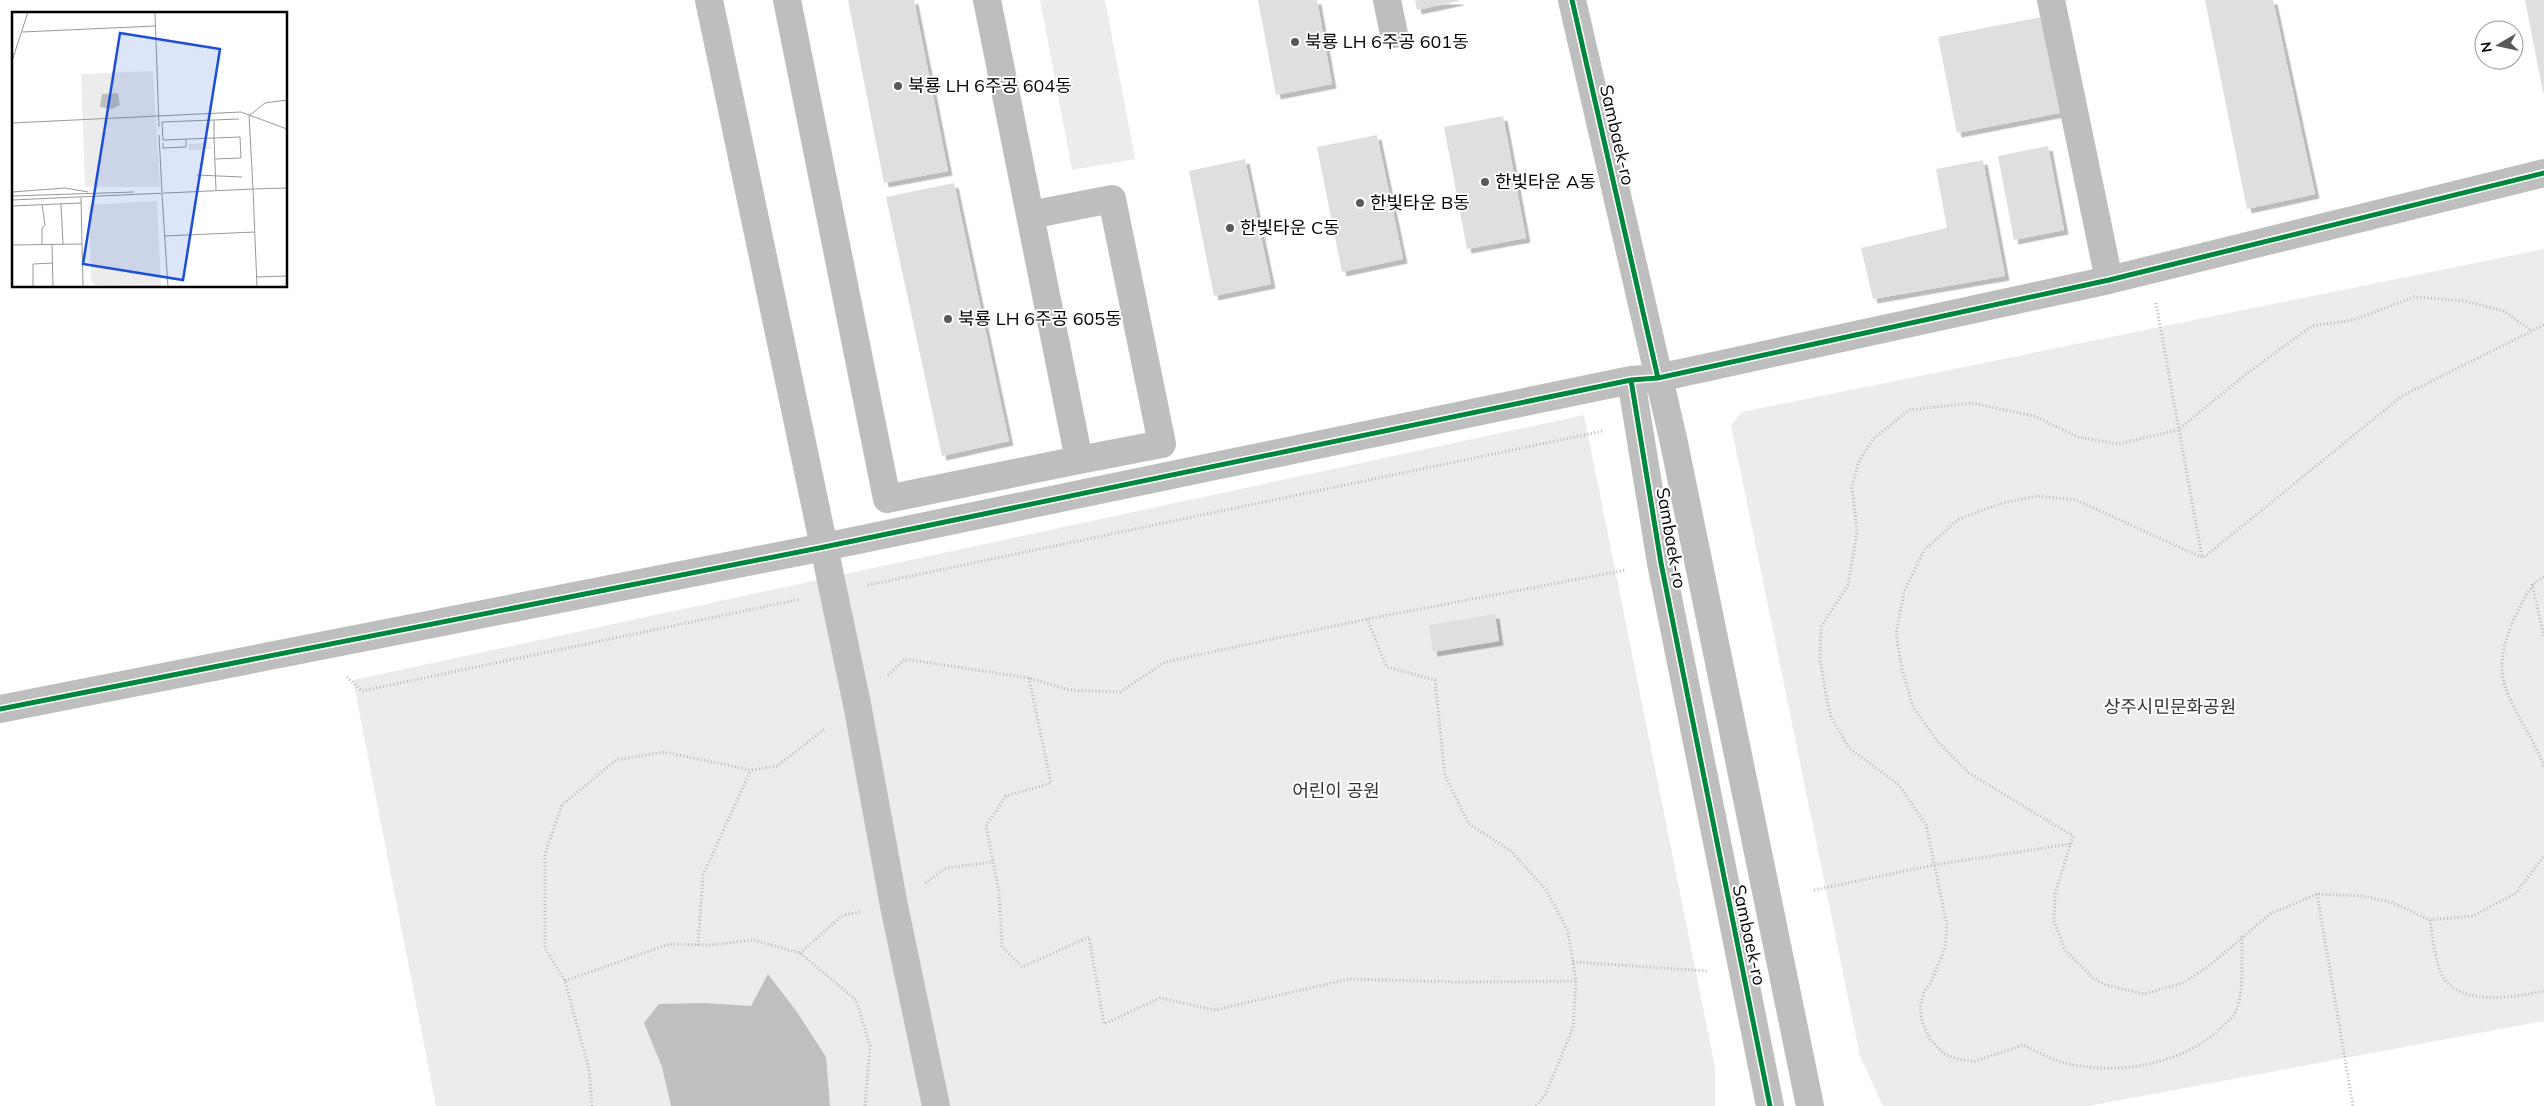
<svg xmlns="http://www.w3.org/2000/svg" width="2544" height="1106" font-family="Mulish,'Noto Sans KR',sans-serif">
<style>
.green{fill:#ececec}
.water{fill:#bfbfbf}
.building{fill:#dfdfdf;filter:url(#shadow)}
.lines{fill:none;stroke-linecap:round;stroke-linejoin:round}
.path{stroke:#b9b9b9;stroke-width:3;stroke-dasharray:1 2.5;stroke-linecap:butt}
.minor{stroke:#bebebe;stroke-width:28}
.cycleway-casing{stroke:#fff;stroke-width:8}
.cycleway{stroke:#00873e;stroke-width:5}
.poi-dot{fill:#595959;stroke:#fff;stroke-width:2}
.labels{text-anchor:middle;stroke-width:4;stroke-linejoin:round;paint-order:stroke}
.poi-label{font-size:18px;fill:#000;stroke:#fff;text-anchor:start}
.street-label{font-size:18px;fill:#000;stroke:#fff}
.park-label{font-size:18px;fill:#333;stroke:#fff}
.inset-road{fill:none;stroke:#999;stroke-width:1}
.view{fill:#1d4ed8;fill-opacity:0.15;stroke:#1d4ed8;stroke-width:2.5}
.inset-edge{fill:none;stroke:#000;stroke-width:2.5}
</style>
<defs>
<filter id="shadow"><feDropShadow dx="4.5" dy="4.5" stdDeviation="0" flood-color="#0004"/></filter>
</defs>
<rect width="100%" height="100%" fill="#fff"/>
<path class="green" d="M1040,0h65l30,159 -63,11z
M2544,249v772l-456,85h-205l-23,-50 -129,-631 11,-13z
M1584,415l131,652v39h-1279l-83,-426z"/>
<path class="water" d="M768,974l29,38 29,45 4,49h-159l-9,-39 -18,-44 15,-19 46,-1 46,3z"/>
<path class="building" d="M848,0h66l34,171 -64,12z
M1258,0h59l15,84 -56,11z
M1415,0h44v1l-42,9z
M2205,0h68l42,194 -68,15z
M2525,0h19v92h-1z
M2052,15l18,96 -113,22 -19,-96z
M1503,116l23,122 -59,11 -23,-122z
M1377,135l26,124 -61,13 -25,-125z
M2048,146l16,84 -50,10 -16,-84z
M1245,159l26,125 -57,12 -25,-125z
M1983,160l22,116 -132,23 -12,-51 86,-20 -11,-59z
M954,183l55,258 -67,15 -56,-259z
M1495,614l4,27 -66,11 -4,-27z"/>
<g class="lines">
<path class="path" d="M2156,303l46,254
M2544,325l-142,71 -199,162 -127,-58 -39,-4 -34,7 -44,16 -35,31 -20,42 -8,42 6,35 11,38 25,35 31,31 104,63 -18,58 -1,27 11,29 28,28 13,7 38,9 39,-11 27,-18 60,-51 47,-20 45,2 29,6 39,18 43,-4 43,-23 28,-37
M2544,577c-15,8 -19,21 -27,36 -37,74 3,90 27,154
M2532,584l12,52
M868,585l735,-154
M1367,619l20,48 48,13 10,96 24,48 42,27 35,39 22,41 8,50 -3,47 -28,67 -9,11
M888,675l17,-16 124,19 40,12 51,2 45,-30 202,-43 259,-49
M347,677l15,14 439,-92
M1029,678l22,105 -45,13 -20,30 13,66 3,55 20,20 67,-30 15,87 56,-26 55,12 134,-31 107,3 120,-1
M925,883l21,-15 47,-6
M1814,890l120,-25 136,-21
M2317,894l36,212
M2430,920c3,18 4,37 11,53 16,35 74,24 103,18
M2242,936c-1,22 3,61 -8,79 -3,4 -8,8 -11,11 -39,39 -106,50 -158,37 -14,-3 -28,-12 -42,-18l-48,16 -15,-1 -16,-6 -14,-15 -8,-17 -2,-15 4,-15 6,-8 15,-36 2,-23 -21,-100 -27,-40 -50,-37 -18,-31 -5,-22 -6,-35 1,-33 27,-42 9,-53 -5,-45 6,-24 15,-24 36,-29 63,-7 62,13 44,21 40,7 60,-14 67,-55 67,-49 41,-6 61,-23 51,4 39,10 28,20
M698,945l5,-70 48,-105
M800,953l43,-38 17,-3
M1573,962l134,9
M565,981l104,-37 42,1 42,-5 47,13 56,47 14,46 -5,60
M592,1106l-3,-37 -24,-88 -20,-33v-94l17,-49 54,-45 48,-8 87,18 26,-4 49,-38"/>
<path class="minor" d="M709,0l148,704 37,202 42,200
M787,0l100,499 192,-39 -92,-460
M1387,0l7,34
M1572,0l102,443 136,663
M2051,0l58,280
M1030,215l82,-16 50,245 -83,16
M0,709l824,-162 807,-167
M1770,1106l-109,-543 -30,-183 27,-2 451,-98 435,-107"/>
<g class="cycleway-casing">
<path id="cycleway" d="M1572,0l86,378
M0,709l824,-162 807,-167
M1770,1106l-109,-543 -30,-183 27,-2 451,-98 435,-107"/>
</g>
<use href="#cycleway" class="cycleway"/>
</g>
<g class="poi-dot">
<circle cx="1295" cy="42" r="5"/>
<circle cx="898" cy="86" r="5"/>
<circle cx="1485" cy="182" r="5"/>
<circle cx="1360" cy="203" r="5"/>
<circle cx="1230" cy="228" r="5"/>
<circle cx="948" cy="319" r="5"/>
</g>
<g class="labels">
<g class="poi-label">
<text x="1305" y="48">북룡 LH 6주공 601동</text>
<text x="908" y="92">북룡 LH 6주공 604동</text>
<text x="1495" y="188">한빛타운 A동</text>
<text x="1370" y="209">한빛타운 B동</text>
<text x="1240" y="234">한빛타운 C동</text>
<text x="958" y="325">북룡 LH 6주공 605동</text>
</g>
<g class="street-label">
<text transform="translate(1617 135) rotate(77)" y="6">Sambaek-ro</text>
<text transform="translate(1671 538) rotate(80)" y="6">Sambaek-ro</text>
<text transform="translate(1749 935) rotate(78)" y="6">Sambaek-ro</text>
</g>
<g class="park-label">
<text x="2170" y="713">상주시민문화공원</text>
<text x="1336" y="797">어린이 공원</text>
</g>
</g>
<g transform="translate(12 12)">
<rect width="275" height="275" fill="#fff"/>
<path d="M141,59l7,116h-75l-4,-113zM198,131l1,6 -22,1v-6zM145,189l4,86 -66,-2 -4,-3 -2,-77z" fill="#ececec"/>
<path d="M106,81l2,12 -8,4 -12,-2 2,-13z" fill="#bfbfbf"/>
<path class="inset-road" d="M143,0l4,115M10,20l133,-6M0,49l16,-49M238,103l15,-12 22,-3M202,108v18l26,-1 1,21 -26,1M0,111l229,-11 46,17M147,123l3,57M151,131v5l23,-1v-8M185,163l45,2M204,178l-2,-52 -51,2 -1,-18 77,-3M0,180l53,-4 23,4M150,182l6,93M0,184l122,-4M69,186l2,89M0,188l241,-11 -4,-74M49,192l2,40M30,193l3,20 -3,3v16M0,194l69,-3M152,224l91,-4M40,232l1,43M244,265l31,-1M0,275v-42l70,-1M21,275v-23l20,-1M245,275l-4,-98 34,-1"/>
<path class="view" d="M108,21l100,16 -37,231 -100,-16z"/>
<rect width="275" height="275" class="inset-edge"/>
</g>
<g transform="translate(2499 45) rotate(261)"><circle r="24" fill="#ffffff" stroke="#999999"/>
<path d="M0-4L9 19L0 12L-9 19Z" fill="#595959"/>
<text y="-8" font-size="14" font-weight="bold" text-anchor="middle" fill="#000000">N</text>
</g>
</svg>
